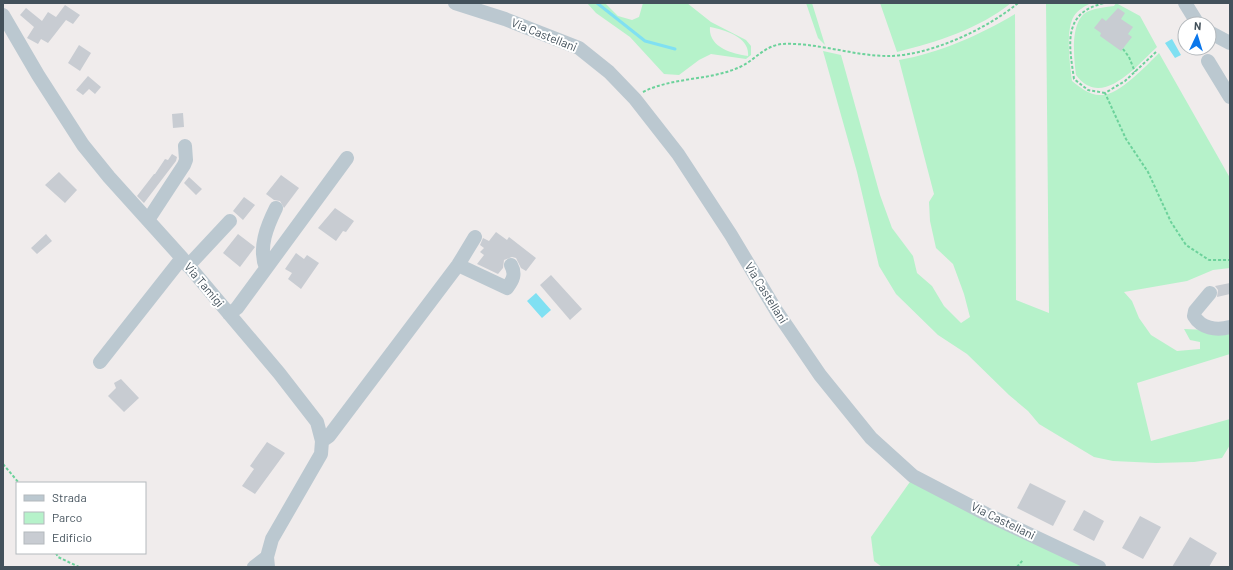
<svg xmlns="http://www.w3.org/2000/svg" width="1233" height="570" font-family="Barlow,sans-serif">
<style>
.green{fill:#b6f2ca;fill-rule:evenodd}
.water{fill:#80e0f2}
.lines{fill:none;stroke-linecap:round;stroke-linejoin:round}
.stream{stroke:#80e0f2;stroke-width:3}
.building{fill:#c8ccd2}
.path{stroke:#6cd29b;stroke-width:2;stroke-dasharray:3 2;stroke-linecap:butt}
.minor{stroke:#bbc8d0;stroke-width:14}
.labels{text-anchor:middle;stroke-width:4;stroke-linejoin:round;paint-order:stroke}
.street-label{font-size:12px;fill:#43515b;stroke:#fff}
</style>
<rect width="100%" height="100%" fill="#f0ecec"/>
<path class="green" d="M587,3h18l13,13 14,4 7,-3 4,-14h44l24,19 35,18 5,6v9l-5,4 -35,-5 -12,6 -20,15 -15,-1 -34,-37 -34,-24zM710,27c15,3 40,10 38,29 -16,-2 -40,-9 -38,-29z
M806,3h6l13,42 -7,-7z
M880,3h131c-32,26 -74,39 -114,49z
M1046,3h45c-6,3 -13,7 -17,13 -9,15 -4,48 -2,65 9,7 18,15 30,14 17,0 45,-30 57,-42l71,125v90l-17,2 -26,11 -63,11 8,9 7,17 12,17 26,16 23,-2v-7l-10,-2 -6,-11 46,2v23l-93,29 14,58 79,-22v26l-8,13 -28,4 -38,1 -43,-2 -19,-4 -55,-33 -11,-13 -19,-16 -42,-41 -29,-19 -42,-41 -17,-28 -22,-94 -34,-121 18,4 39,140 12,33 21,28 4,17 15,13 12,20 17,17 9,-6 -6,-23 -11,-30 -17,-16 -6,-27 -1,-19 5,-8 -35,-134c40,-7 81,-25 116,-46l1,286 33,13z
M1116,3l24,13 17,31c-20,18 -55,63 -81,28 -2,-17 -7,-56 13,-64 8,-3 17,-4 25,-5z
M912,479l180,88h-210l-8,-6 -3,-24z"/>
<path class="water" d="M1172,39l9,16 -6,3 -10,-15z
M536,293l15,17 -9,8 -15,-17z"/>
<g class="lines">
<path class="stream" d="M597,3l48,38 30,8"/>
</g>
<path class="building" d="M65,5l15,10 -7,9 -7,-4 -18,23 -7,-4 -3,5 -11,-6 7,-11 -14,-12 6,-7 16,13 6,-9 8,5z
M1118,8l7,5 -4,6 12,8 -5,7 4,3 -11,14 -21,-15 1,-3 -7,-5 8,-10 4,3z
M79,45l12,8 -11,18 -12,-8z
M88,76l13,11 -6,7 -6,-5 -6,6 -7,-5z
M183,113l1,14 -11,1 -1,-14z
M172,154l5,3 -1,4 -32,42 -7,-7 17,-22h1l10,-15 3,1z
M59,172l18,18 -12,13 -20,-18z
M281,175l18,13 -15,20 -4,-7 -6,-1 -8,-6z
M189,177l13,12 -6,6 -12,-12z
M244,197l11,8 -12,15 -10,-9z
M335,208l19,13 -8,11 -3,-1 -7,10 -18,-13z
M496,232l11,8 2,-3 27,21 -10,13 -5,-3 -5,-10 -4,-1 -8,3 -1,8 -5,6 -21,-10 7,-9 -4,-3 4,-4 -4,-3 3,-7 6,3z
M46,234l6,7 -15,13 -6,-6z
M238,234l17,13 -15,20 -17,-14z
M296,253l8,6 3,-4 12,8 -18,26 -13,-10 4,-6 -7,-4z
M551,275l31,34 -12,11 -30,-35z
M1230,283v11l-13,3 1,-7 -3,-4z
M121,379l18,19 -15,14 -16,-16 8,-8 -2,-5z
M267,442l18,11 -30,41 -13,-8 12,-17 -4,-3z
M1030,483l36,18 -13,25 -36,-18z
M1084,510l20,11 -10,20 -21,-11z
M1140,516l21,11 -18,32 -21,-11z
M1190,537l27,16 -8,14h-37z"/>
<g class="lines">
<path class="path" d="M1123,49l6,8 6,15
M1156,52l-31,29 -20,12 21,46 22,33 23,50 15,23 23,15h21
M643,92c29,-15 66,-11 97,-25 15,-7 24,-21 42,-23 33,-2 72,12 106,12 41,0 99,-27 130,-53
M1105,93l-17,-3 -14,-11c-5,-35 -12,-67 31,-76
M3,464l16,19
M56,553l2,4 21,10
M1017,567l6,-7"/>
<path class="minor" d="M455,3l50,16 74,29 30,24 26,27 43,55 53,81 46,77 43,63 51,63 42,38 73,38 113,53
M1185,3l13,21
M3,15l35,60 45,70 26,32 73,81 97,115 38,49 5,19 -1,13 -49,85 -5,18 1,10
M1209,32l21,11
M1208,61l22,36
M148,220l36,-55 2,-5 -1,-14
M458,265l49,23c6,-8 9,-14 4,-23
M188,266l42,-45
M266,268c-8,-20 1,-42 10,-60
M1210,293l-15,18 -1,5c7,12 22,15 36,11
M229,314l8,-6 110,-150
M100,362l82,-104
M322,441l7,-5 129,-171 17,-28
M254,567l13,-10"/>
</g>
<g class="labels">
<g class="street-label">
<text transform="translate(544 35) rotate(22)" y="4">Via Castellani</text>
<text transform="translate(204 285) rotate(50)" y="4">Via Tamigi</text>
<text transform="translate(766 293) rotate(58)" y="4">Via Castellani</text>
<text transform="translate(1003 521) rotate(26)" y="4">Via Castellani</text>
</g>
</g>
<rect width="1233" height="570" fill="none" stroke="#43515b" stroke-width="8"/>
<rect x="16" y="482" width="130" height="72" fill="#ffffff" stroke="#b4b9bd"/>
<rect x="24" y="495" width="20" height="6" fill="#bbc8d0" stroke="#b4b9bd"/>
<text x="52" y="502" font-size="12" fill="#43515b">Strada</text>
<rect x="24" y="512" width="20" height="12" fill="#b6f2ca" stroke="#b4b9bd"/>
<text x="52" y="522" font-size="12" fill="#43515b">Parco</text>
<rect x="24" y="532" width="20" height="12" fill="#c8ccd2" stroke="#b4b9bd"/>
<text x="52" y="542" font-size="12" fill="#43515b">Edificio</text>
<g transform="translate(1197 36) rotate(4)"><circle r="19" fill="#ffffff" stroke="#b4b9bd"/>
<path d="M0-3L7 15L0 10L-7 15Z" fill="#0b77eb"/>
<text y="-6" font-size="11" font-weight="bold" text-anchor="middle" fill="#43515b">N</text>
</g>
</svg>
